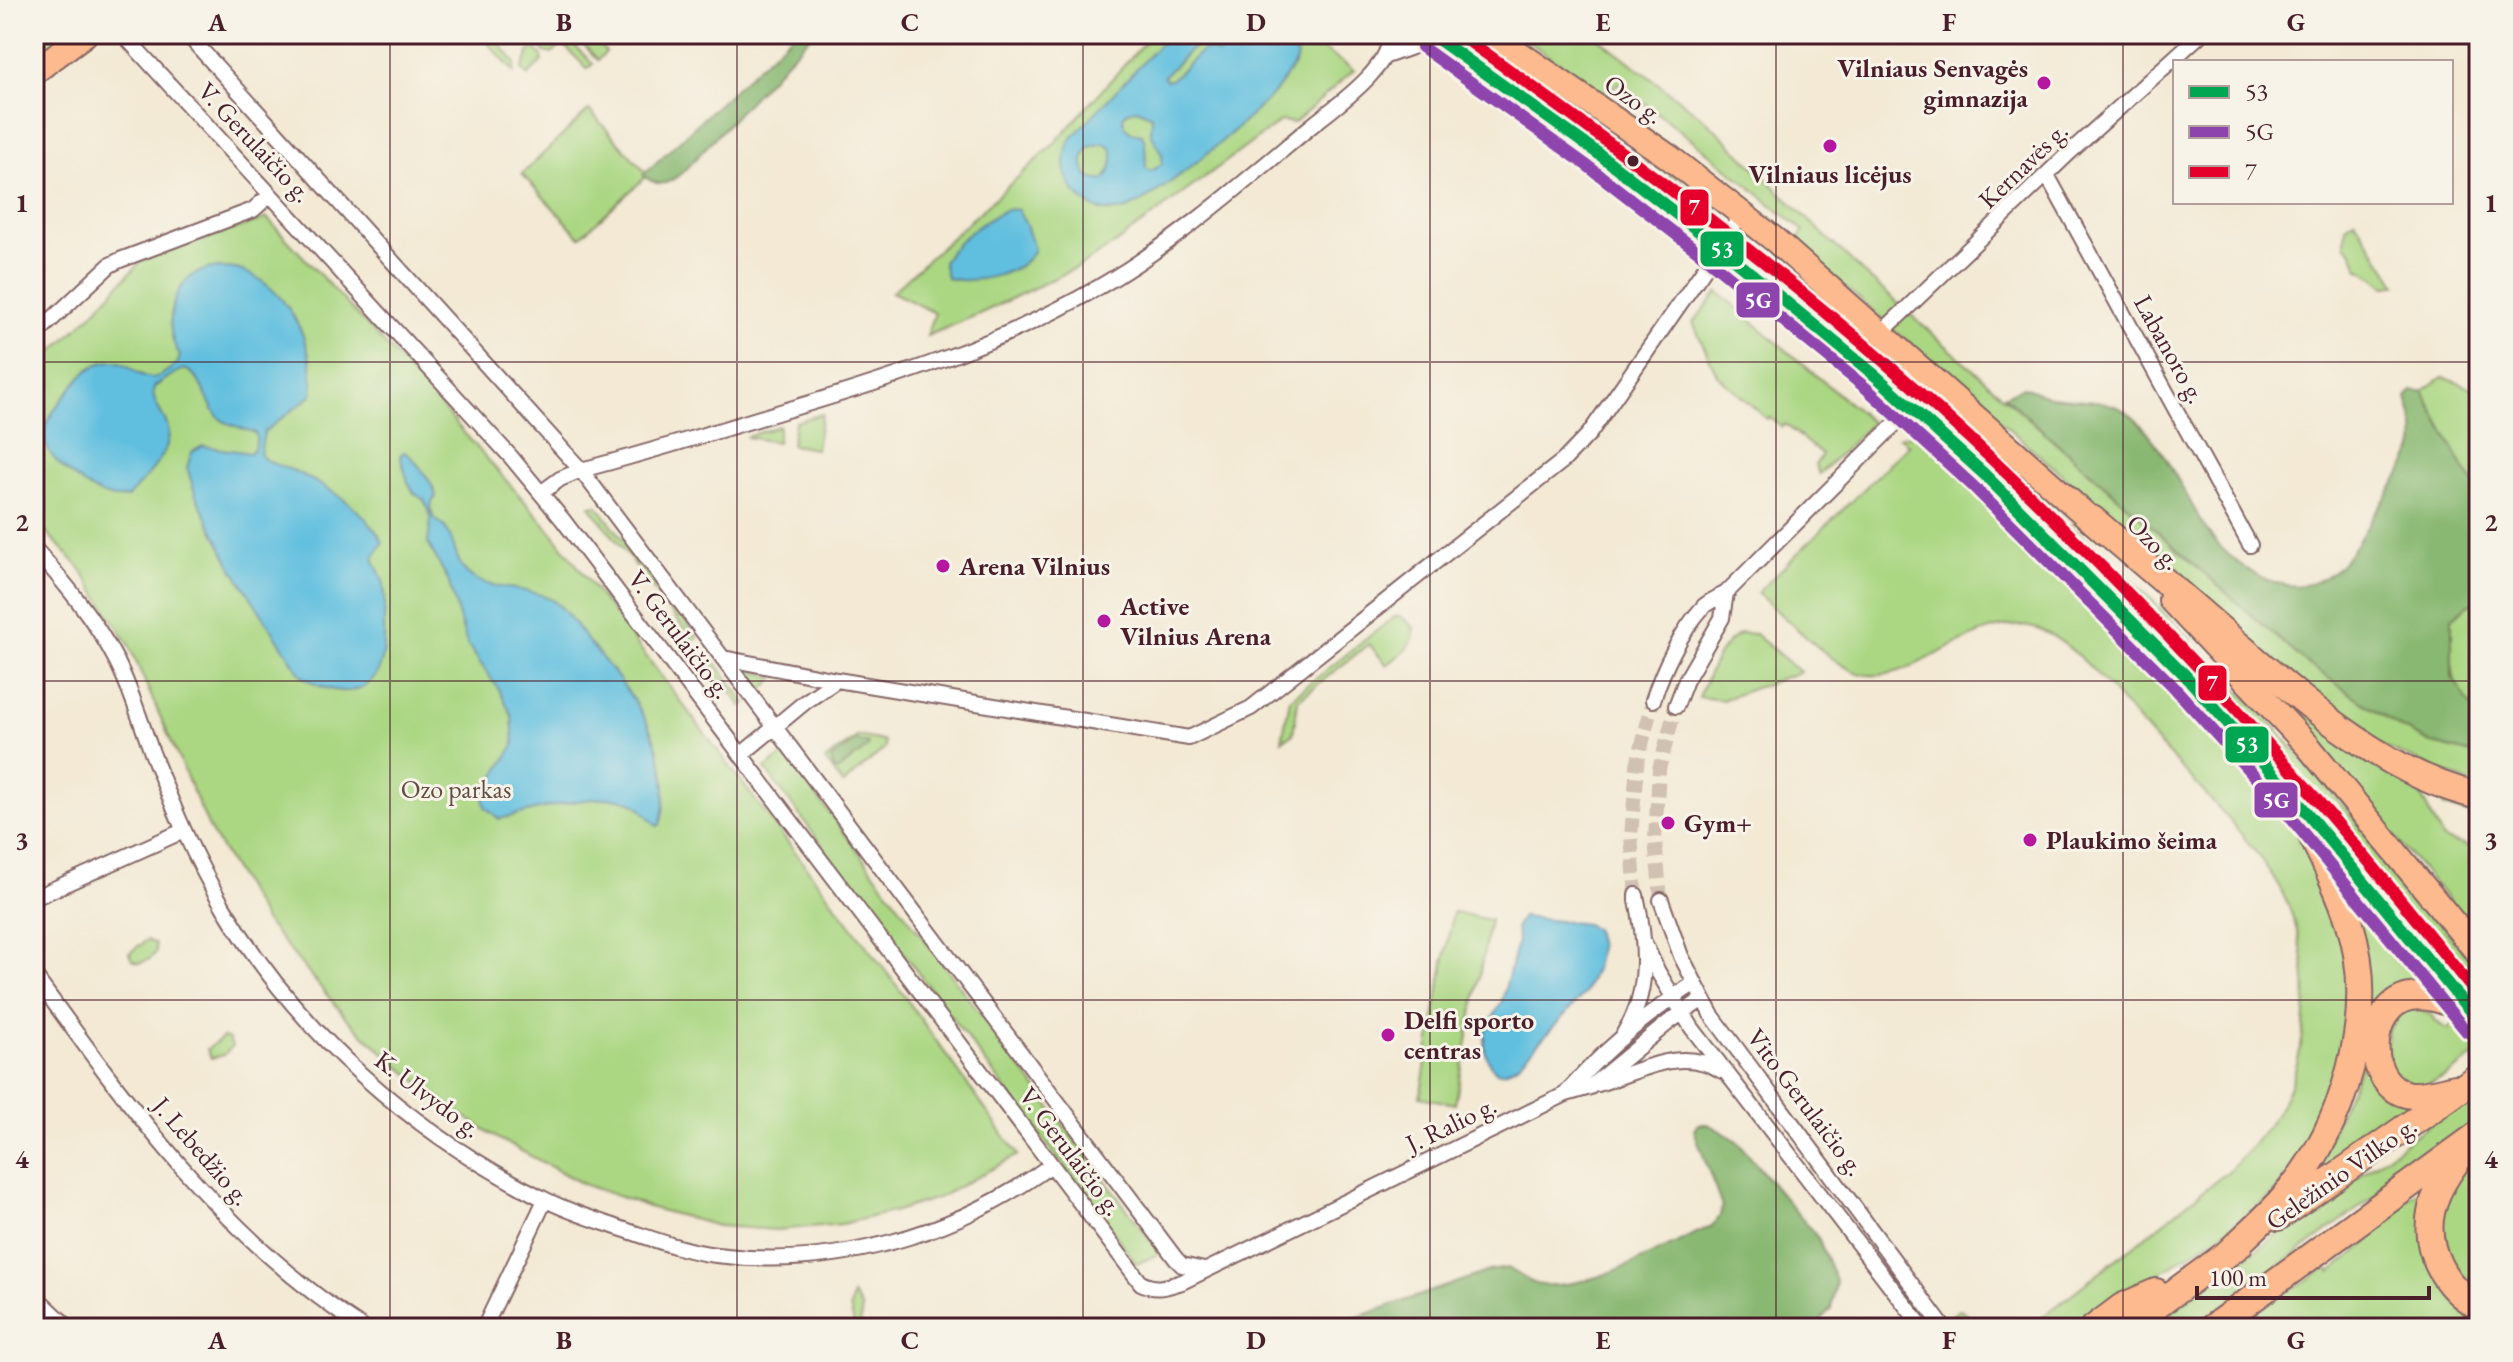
<svg xmlns="http://www.w3.org/2000/svg" width="2513" height="1362" font-family="'EB Garamond',serif">
<style>
.green{fill:#abd783;stroke:#7a7b57;stroke-width:2}
.forest{fill:#88b871;stroke:#696c4e;stroke-width:2}
.water{fill:#61bfdf;stroke:#566f85;stroke-width:2;fill-rule:evenodd}
.lines{fill:none;stroke-linecap:round;stroke-linejoin:round}
.street-tunnel{stroke:#d1c1b2;stroke-width:14;stroke-dasharray:14 7;stroke-linecap:butt}
.street-casing{stroke:#856666;stroke-width:18}
.primary-casing{stroke:#856666;stroke-width:28}
.highway-casing{stroke:#856666;stroke-width:30}
.street{stroke:#fff;stroke-width:14}
.primary{stroke:#fcba8e;stroke-width:24}
.highway{stroke:#fcba8e;stroke-width:26}
.bus-1-casing{stroke:#f7f3e8;stroke-width:18}
.bus-2-casing{stroke:#f7f3e8;stroke-width:18}
.bus-3-casing{stroke:#f7f3e8;stroke-width:18}
.bus-1{stroke:#00a651;stroke-width:12}
.bus-2{stroke:#8e44ad;stroke-width:12}
.bus-3{stroke:#e4002b;stroke-width:12}
.grid{fill:none;stroke:#4a1f2b;stroke-width:2;stroke-opacity:0.55}
.poi-dot{fill:#b5179e;stroke:#f7f3e8;stroke-width:3}
.bus-dot{fill:#4a1f2b;stroke:#f7f3e8;stroke-width:3}
.labels{text-anchor:middle;stroke-width:6;stroke-linejoin:round;paint-order:stroke}
.poi-label{font-size:26px;font-weight:bold;fill:#4a1f2b;stroke:#f7f3e8;text-anchor:start}
.street-label{font-size:26px;fill:#4a1f2b;stroke:#f7f3e8}
.park-label{font-size:26px;fill:#624d41;stroke:#f7f3e8}
.line-badge{stroke:#f7f3e8;stroke-width:3}
.badge-label{font-size:22px;text-anchor:middle;font-weight:bold;fill:#fff}
.neatline{fill:none;stroke:#4a1f2b;stroke-width:3}
.grid-label{font-size:26px;text-anchor:middle;font-weight:bold;fill:#4a1f2b}
</style>
<rect width="100%" height="100%" fill="#f7f3e8"/>
<filter id="ink" filterUnits="userSpaceOnUse"><feTurbulence type="fractalNoise" baseFrequency=".0125" numOctaves="2"/><feDisplacementMap in="SourceGraphic" scale="16" xChannelSelector="R" yChannelSelector="G"/><feConvolveMatrix kernelMatrix="1 2 1 2 8 2 1 2 1" color-interpolation-filters="sRGB"/></filter>
<filter id="wash" filterUnits="userSpaceOnUse"><feTurbulence type="fractalNoise" baseFrequency=".006" numOctaves="4" result="noise"/><feDisplacementMap in="SourceGraphic" scale="32" xChannelSelector="R" yChannelSelector="G"/><feGaussianBlur stdDeviation="1.8" result="paint"/><feColorMatrix in="noise" values="0 0 0 0 0 0 0 0 0 0 0 0 0 0 0 0 0 1.4 0 .05"/><feComposite in="paint" operator="in"/></filter>
<g filter="url(#wash)">
<rect width="100%" height="100%" fill="#f3e9d4"/>
<path class="green" d="M34,34h36l-36,26z
M480,34h12l23,29 -1,9z
M498,34h38l-15,11h-13z
M544,34h19l30,30 -6,5 -24,-25 -11,10 -8,-2 -3,-7z
M573,34h17l16,18 -8,8z
M1152,34h148l54,36 -60,53 -13,-2 -168,124 -35,22 -99,47 -52,22 8,-23 -43,-21 161,-147z
M1449,34h29l60,42 -7,12 131,97 9,-11 48,38v8l-6,10z
M1518,34h75l114,87 153,149 445,392 94,65 35,17 45,12v31l-114,-48 -143,-116 -67,-68 -361,-312 10,-12 -109,-89 -77,-59 -13,13z
M530,50h7l5,6v5l-14,15 -6,-7z
M589,110l59,65 -68,62 -58,-63z
M267,218l138,148 145,164 347,456 121,169 -78,42 -44,14 -54,13 -65,6 -59,-4 -66,-18 -69,-24 -86,-46 -41,-27 -60,-47 -49,-45 -82,-98 -55,-91 -82,-187 -48,-75 -46,-49v-150l56,-53 51,-55z
M2355,220l42,65 -12,1 -10,-9 -17,-9 -6,-17 -7,-6 1,-19z
M1774,266l211,181 165,151 132,137 103,119 94,117v82l-34,24 -27,11 -31,-20 1,-37 11,-18 19,-5 16,9 1,4 13,8 30,-24 -305,-356 -87,-90 -99,-94 -219,-191z
M1718,292l154,131 -53,51 -4,-9 7,-10 -37,-31 -3,3 -12,-10 -3,2 -50,-44 -24,-52z
M2443,377l36,14v100l-17,-26 -39,-74z
M822,414l-6,35 -25,-4 4,-23z
M779,426l-2,16 -31,-5z
M1911,435l15,8 87,81 121,123 163,186 42,75 14,110 -27,103 -55,75 -54,41 -112,70 -28,21h-57l16,-6 195,-153c22,-23 47,-52 59,-83 24,-67 22,-150 -18,-211 -33,-50 -79,-93 -119,-137 -27,-30 -76,-95 -113,-108 -63,-23 -121,56 -178,44 -27,-6 -82,-61 -105,-81l152,-148 -9,-8z
M597,505l101,133 -5,3 -103,-135z
M2479,601v108c-34,-13 -27,-62 -27,-91l16,-13z
M1400,616l13,10c5,19 -13,28 -26,39l-18,-21 -71,56 -5,34 -11,6 8,-41 104,-82z
M1742,633l13,1 45,38 -78,28 -23,-3c9,-21 20,-55 43,-64z
M2235,650l176,127 32,62 36,11 -2,84z
M710,655l36,48 -4,3 -37,-48z
M745,669l30,8 -14,15z
M858,736l26,5 1,7 -42,36 -18,-24z
M785,754l375,499 -23,11 -372,-495z
M2432,785l47,18v14l-35,-10z
M2326,853l114,139 -19,-4 -52,67 51,46 -113,83 59,-129z
M1453,912l37,8 -35,184 -35,-7z
M147,940l8,4 1,8 -6,7 -10,4 -8,-3 -3,-7z
M223,1037l6,2 3,7 -8,9 -13,3 -4,-9z
M2479,1089v32l-286,207h-45z
M2479,1159v137l-17,-12 -25,-51 16,-55z
M2426,1187l-6,18 59,110v13h-249c31,-23 65,-38 97,-61l3,5 40,-31 -1,-5 33,-34z
M853,1295l9,14 -2,12 4,7 -10,-3 -4,-17z
M1960,1309l27,19h-26l-10,-12z"/>
<path class="forest" d="M793,34h19l-129,138c-14,12 -24,17 -40,3z
M2023,387c9,3 19,8 29,10 26,4 53,0 76,16 31,23 57,83 78,116 24,35 77,74 119,48 21,-13 34,-37 46,-57 10,-16 40,-58 43,-74 2,-17 -2,-32 -7,-48l6,-7h10l39,74 17,26v110l-11,4 -16,13v59l19,29 8,3v47l-45,-12 -35,-17 -94,-65 -301,-266z
M856,740l12,4v3l-31,24 -3,-2 -3,-10z
M1698,1124h10l28,16 82,98 18,43 -5,28 -17,19h-487l162,-57 19,-3c9,5 22,16 33,17 55,4 121,-37 171,-59l8,-10 2,-9 -28,-77z"/>
<path class="water" d="M1169,34h114l3,14 11,7 -1,6c-8,14 -18,28 -30,40 -23,23 -119,108 -148,110 -19,2 -31,-5 -43,-19 -13,-15 -12,-35 -5,-52zM1205,40h8l9,10 -3,4 -10,-5 -6,1 -32,30h-5l-2,-4 24,-24zM1137,109l15,7 -1,17 11,22v9l-11,7 -5,-3 -1,-27 -3,-7 -12,-2 -6,-7 -1,-8 5,-6zM1104,143l7,5c5,12 1,22 -7,32 -22,2 -26,-18 -15,-33z
M1007,209l11,1 8,15 8,24c-11,26 -62,36 -87,29l-4,-16c13,-23 41,-41 64,-53z
M210,268c8,0 18,0 26,1 51,13 81,78 76,126l-48,37 -4,22c7,10 23,12 34,17 34,16 70,37 89,71l-10,16c3,8 7,15 10,23 3,11 2,26 1,37 0,12 1,25 -1,37 -8,46 -52,43 -82,20l-70,-109 -35,-70 -9,-29 5,-15 11,-6 47,7c5,-4 8,-14 5,-20 -12,-6 -31,-7 -39,-19 -8,-10 -18,-47 -34,-44 -9,3 -20,12 -28,17 -3,13 6,23 12,35 13,25 -22,57 -38,75 -18,5 -36,-6 -50,-17 -43,-33 -43,-49 -9,-89 9,-11 18,-23 32,-28 26,-9 32,14 51,15 8,0 19,-10 26,-15l2,-8c-16,-22 -11,-62 13,-80 5,-3 12,-5 17,-7z
M404,452c10,5 31,33 32,45 -7,6 -5,14 -2,22 23,10 17,40 34,55 19,17 60,12 82,25 15,8 26,28 37,41 44,52 94,112 73,185l-3,1c-8,-7 -14,-17 -22,-22 -26,-17 -106,8 -136,15l-14,-12 -2,-11 31,-51 -2,-29 -13,-26 -32,-46 -19,-64 -20,-37 3,-23 -2,-10 -5,-10 -10,-7 -6,-11 -8,-27z
M1522,917l64,7 9,5 4,18 -4,22 -10,24 -66,71 -15,8h-7l-7,-7 -5,-14v-19l17,-31 15,-59 -1,-16z"/>
</g>
<g filter="url(#ink)">
<g class="lines">
<path class="street-tunnel" d="M1636,895l-5,-59 6,-71 16,-65
M1661,900l-6,-60 4,-71 17,-63"/>
<g class="street-casing">
<path id="street" d="M123,34l388,423 52,63 578,763c15,8 25,4 41,-1l384,-188 24,-7 79,-65 34,-23
M187,34l394,436 595,789 6,6 22,5
M1386,56l51,-18
M2047,175l203,370
M1881,333l189,-181 131,-118
M34,336l76,-71 10,-5 133,-50 17,-15
M541,493l19,-14 21,-9c70,-18 139,-40 209,-61 105,-31 213,-66 309,-122 76,-44 144,-104 211,-160 23,-19 85,-61 79,-93
M34,548c31,35 60,70 82,112 15,29 24,60 35,90 21,55 43,108 73,158 75,126 190,226 320,291 25,13 52,21 78,30 31,10 62,22 94,26 118,15 240,-20 335,-90
M723,658l114,22 352,58 62,-30 313,-248 25,-26 153,-219
M1653,700c10,-31 28,-69 51,-94 6,-5 15,-9 22,-13l186,-186
M1676,706l10,-26 36,-62 4,-25
M741,755l64,-53 32,-22
M34,898l149,-67
M1661,900l20,56 30,58 233,314
M1644,942l14,30 34,56 231,300
M34,975c96,133 190,263 329,353
M1624,1033c27,-41 22,-92 12,-138
M1598,1084c41,-12 83,-39 124,-13
M1566,1093c36,-41 82,-80 129,-110
M34,1295l35,33
M484,1328l61,-128"/>
</g>
<g class="primary-casing">
<path id="primary" d="M1431,34l168,120 120,93 158,130 107,97 200,200 109,122 186,226
M1491,34l178,123 106,83 331,293
M34,72l51,-38
M2171,600l137,146 171,208"/>
</g>
<g class="highway-casing">
<path id="highway" d="M2092,519c46,39 92,79 138,119 71,61 155,137 249,158
M2455,1088c-14,3 -29,8 -44,7 -48,-7 -46,-89 -1,-98 21,-4 42,7 61,14
M2462,1154c-12,16 -25,34 -30,54 -10,39 12,81 47,98
M2278,1217l201,-141
M2228,1253c18,-18 40,-36 56,-55 61,-72 94,-183 66,-274 -14,-44 -38,-86 -57,-128
M2094,1328l28,-21 34,-15
M2126,1328l113,-83
M2212,1328l267,-194"/>
</g>
<use href="#street" class="street"/>
<use href="#primary" class="primary"/>
<use href="#highway" class="highway"/>
<g class="bus-1-casing">
<path id="bus-1" d="M1431,34l168,120 120,93 158,130 107,97 200,200 109,122 186,226"/>
</g>
<g class="bus-2-casing">
<path id="bus-2" d="M1422,47l167,120 120,93 158,129 106,97 199,199 109,121 186,226"/>
</g>
<g class="bus-3-casing">
<path id="bus-3" d="M1459,34c186,133 370,270 536,428 107,102 211,210 308,322 61,69 118,142 176,213"/>
</g>
<use href="#bus-1" class="bus-1"/>
<use href="#bus-2" class="bus-2"/>
<use href="#bus-3" class="bus-3"/>
</g>
</g>
<path class="grid" d="M390,34v1294M737,34v1294M1083,34v1294M1430,34v1294M1776,34v1294M2123,34v1294M34,362h2445M34,681h2445M34,1000h2445"/>
<g class="poi-dot">
<circle cx="2044" cy="83" r="8"/>
<circle cx="1830" cy="146" r="8"/>
<circle cx="943" cy="566" r="8"/>
<circle cx="1104" cy="621" r="8"/>
<circle cx="1668" cy="823" r="8"/>
<circle cx="2030" cy="840" r="8"/>
<circle cx="1388" cy="1035" r="8"/>
</g>
<circle class="bus-dot" cx="1633" cy="161" r="7"/>
<g class="labels">
<g class="poi-label">
<text x="2028" y="77" text-anchor="end">Vilniaus Senvagės<tspan x="2028" dy="30">gimnazija</tspan></text>
<text x="1830" y="183" text-anchor="middle">Vilniaus licėjus</text>
<text x="959" y="575">Arena Vilnius</text>
<text x="1120" y="615">Active<tspan x="1120" dy="30">Vilnius Arena</tspan></text>
<text x="1684" y="832">Gym+</text>
<text x="2046" y="849">Plaukimo šeima</text>
<text x="1404" y="1029">Delfi sporto<tspan x="1404" dy="30">centras</tspan></text>
</g>
<g class="street-label">
<text transform="translate(1634 99) rotate(35)" y="9">Ozo g.</text>
<text transform="translate(255 142) rotate(47)" y="9">V. Gerulaičio g.</text>
<text transform="translate(2023 165) rotate(-44)" y="9">Kernavės g.</text>
<text transform="translate(2170 349) rotate(61)" y="9">Labanoro g.</text>
<text transform="translate(2154 542) rotate(46)" y="9">Ozo g.</text>
<text transform="translate(680 634) rotate(53)" y="9">V. Gerulaičio g.</text>
<text transform="translate(428 1094) rotate(37)" y="9">K. Ulvydo g.</text>
<text transform="translate(1806 1102) rotate(53)" y="9">Vito Gerulaičio g.</text>
<text transform="translate(1451 1124) rotate(-26)" y="9">J. Ralio g.</text>
<text transform="translate(202 1151) rotate(49)" y="9">J. Lebedžio g.</text>
<text transform="translate(1071 1151) rotate(53)" y="9">V. Gerulaičio g.</text>
<text transform="translate(2341 1173) rotate(-35)" y="9">Geležinio Vilko g.</text>
</g>
<g class="park-label">
<text x="456" y="798">Ozo parkas</text>
</g>
</g>
<g class="line-badge">
<rect x="1679" y="188" width="31" height="39" rx="8" fill="#e4002b"/>
<rect x="1699" y="230" width="46" height="38" rx="8" fill="#00a651"/>
<rect x="1735" y="281" width="46" height="38" rx="8" fill="#8e44ad"/>
<rect x="2197" y="664" width="31" height="38" rx="8" fill="#e4002b"/>
<rect x="2224" y="725" width="46" height="39" rx="8" fill="#00a651"/>
<rect x="2253" y="781" width="46" height="38" rx="8" fill="#8e44ad"/>
</g>
<g class="badge-label">
<text x="1694" y="215">7</text>
<text x="1722" y="257">53</text>
<text x="1758" y="308">5G</text>
<text x="2212" y="691">7</text>
<text x="2247" y="752">53</text>
<text x="2276" y="808">5G</text>
</g>
<rect width="2513" height="1362" fill="none" stroke="#f7f3e8" stroke-width="88"/>
<rect x="2173" y="60" width="280" height="144" fill="#f7f3e8" stroke="#b29e9c" stroke-width="2"/>
<rect x="2189" y="86" width="40" height="12" fill="#00a651" stroke="#b29e9c" stroke-width="2"/>
<text x="2245" y="100" font-size="24" fill="#4a1f2b">53</text>
<rect x="2189" y="126" width="40" height="12" fill="#8e44ad" stroke="#b29e9c" stroke-width="2"/>
<text x="2245" y="140" font-size="24" fill="#4a1f2b">5G</text>
<rect x="2189" y="166" width="40" height="12" fill="#e4002b" stroke="#b29e9c" stroke-width="2"/>
<text x="2245" y="180" font-size="24" fill="#4a1f2b">7</text>
<path d="M2197 1286v12h232v-12" fill="none" stroke="#4a1f2b" stroke-width="4"/>
<text x="2209" y="1286" font-size="24" fill="#4a1f2b" stroke="#f7f3e8" stroke-width="6" paint-order="stroke">100 m</text>
<rect x="44" y="44" width="2425" height="1274" class="neatline"/>
<g class="grid-label">
<text x="217" y="31">A</text>
<text x="564" y="31">B</text>
<text x="910" y="31">C</text>
<text x="1256" y="31">D</text>
<text x="1603" y="31">E</text>
<text x="1949" y="31">F</text>
<text x="2296" y="31">G</text>
<text x="22" y="212">1</text>
<text x="2491" y="212">1</text>
<text x="22" y="531">2</text>
<text x="2491" y="531">2</text>
<text x="22" y="849">3</text>
<text x="2491" y="849">3</text>
<text x="22" y="1168">4</text>
<text x="2491" y="1168">4</text>
<text x="217" y="1349">A</text>
<text x="564" y="1349">B</text>
<text x="910" y="1349">C</text>
<text x="1256" y="1349">D</text>
<text x="1603" y="1349">E</text>
<text x="1949" y="1349">F</text>
<text x="2296" y="1349">G</text>
</g>
</svg>
